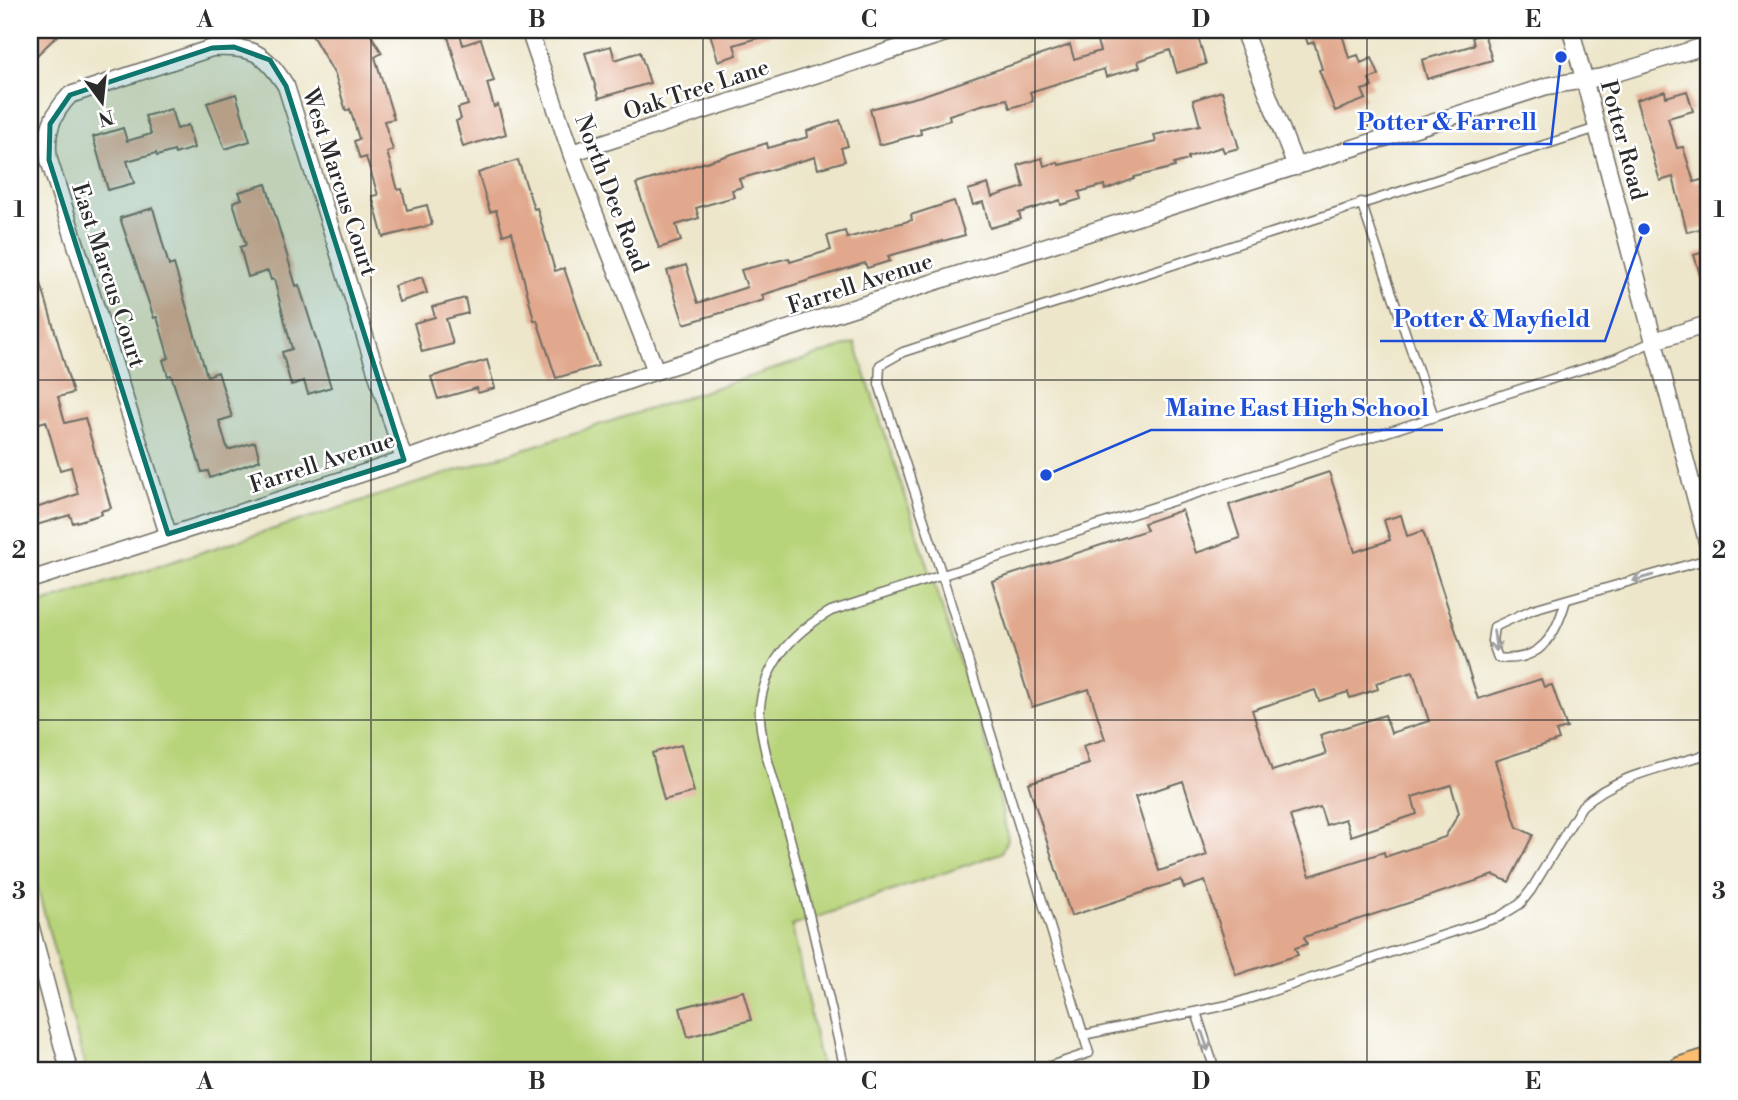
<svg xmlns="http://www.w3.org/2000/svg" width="1738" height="1100" font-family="'Libre Bodoni',serif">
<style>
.green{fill:#b8d47a;stroke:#728052;stroke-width:2}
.building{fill:#e1a88d;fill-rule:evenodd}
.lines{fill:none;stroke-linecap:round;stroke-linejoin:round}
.lane-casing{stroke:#6f6c63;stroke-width:11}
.street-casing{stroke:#6f6c63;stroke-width:19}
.primary-casing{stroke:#6f6c63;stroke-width:30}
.lane{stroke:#fff;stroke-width:8}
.street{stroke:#fff;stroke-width:16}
.primary{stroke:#fcbd6f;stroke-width:26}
.oneway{stroke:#a0a0a0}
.marked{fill:#0f766e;fill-opacity:0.2;stroke:#0f766e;stroke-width:5;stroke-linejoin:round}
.grid{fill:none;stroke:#2b2b2b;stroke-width:2;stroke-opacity:0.55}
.labels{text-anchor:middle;stroke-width:5;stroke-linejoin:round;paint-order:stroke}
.street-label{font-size:23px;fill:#2b2b2b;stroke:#fff}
.leader{fill:none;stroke:#1d4ed8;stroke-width:2.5}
.callout-dot{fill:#1d4ed8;stroke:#fff;stroke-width:2.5}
.callout-label{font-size:24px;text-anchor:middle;font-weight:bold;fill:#1d4ed8;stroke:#fff;stroke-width:5;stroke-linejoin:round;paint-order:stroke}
.neatline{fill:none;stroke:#2b2b2b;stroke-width:2.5}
.grid-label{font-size:23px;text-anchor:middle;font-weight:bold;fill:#2b2b2b}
</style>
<rect width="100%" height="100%" fill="#fff"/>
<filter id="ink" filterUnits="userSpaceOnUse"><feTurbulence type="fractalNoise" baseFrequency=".0143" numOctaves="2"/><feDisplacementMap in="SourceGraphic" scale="14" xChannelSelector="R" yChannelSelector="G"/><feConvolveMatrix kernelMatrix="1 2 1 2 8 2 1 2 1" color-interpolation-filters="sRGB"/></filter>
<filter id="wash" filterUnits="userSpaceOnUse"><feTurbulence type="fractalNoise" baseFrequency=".00686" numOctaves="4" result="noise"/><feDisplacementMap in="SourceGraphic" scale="28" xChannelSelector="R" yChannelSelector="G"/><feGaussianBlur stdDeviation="1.57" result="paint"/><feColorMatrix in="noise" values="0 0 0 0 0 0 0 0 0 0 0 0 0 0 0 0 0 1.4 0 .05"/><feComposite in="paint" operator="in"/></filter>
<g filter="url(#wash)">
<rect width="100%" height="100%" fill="#ede6ca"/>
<path class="green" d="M855,343l136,415 17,81 -7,14 -209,73 30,144h-736l-56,-210v-253z"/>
<g id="blocks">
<path class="building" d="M30,30h33l-33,32z
M309,30h59l14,23 -7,4 19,62 -10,2 9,29 -6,2 11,38 4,-1 5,21 20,-5 5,20 -49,12 -11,-41 6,-1 -12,-38 -6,2 -6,-18 5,-2 -9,-30 -4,2 -11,-36z
M446,30h13l4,15 18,-6 13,42 -7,2 7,24 4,-2 8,29 -43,13 -7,-26 5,-2 -3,-11 10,-3z
M709,30h65v3l-40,12 3,10 -19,6z
M1112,30h84l10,34 -29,9 -7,-23 -32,11 2,6 -34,10 -2,-8 -74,23 3,9 -23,7 -3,-9 -19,4 -39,12 1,5 -30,9 1,5 -42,11 -9,-36 51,-13 149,-51 4,14 26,-8 -5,-16z
M1303,30h41l-2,4 7,24 9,-3 3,8 11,-5 7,17 -10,4 3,8 -10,3 4,9 -31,12 -16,-41 3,-1 -8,-27 -6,2z
M1484,33l8,27 -65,19 -5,-19 52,-15 -2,-8z
M611,46l4,14 25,-8 10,31 -51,15 -14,-45z
M1222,91l17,57 -15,4 -2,-5 -34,10v3l-14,4 1,3 -41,10v2l-29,11 -1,-5 -25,7 2,7 -20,6 -1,-5 -41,13 2,6 -31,9 -7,-26 -10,3 -5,-15 20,-6 4,13 32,-10 -6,-22 24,-7 2,8 14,-4 1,3 97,-23 -2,-7 46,-10 -7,-25z
M1665,91l1,6 21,-6 6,20 -25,7 9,30 6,-1 11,35 14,-4v49l-21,5 -14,-55 -13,4 -24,-81z
M236,94l14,47 -25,8 -18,-46z
M171,109l6,20 11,-4 6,23 -19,6 -1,-3 -17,5 -1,-3 -29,8 7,22 -26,7 -15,-53 30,-9 4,13 24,-7 -6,-18z
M840,120l8,26 -7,2 4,13 -27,8 -3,-12 -76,22 3,8 -10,3 2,7 -38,11 3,10 -23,7 5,16 -22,7 -23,-64 131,-41 1,5 40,-11 -1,-6z
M518,160l16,49 3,-1 18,63 9,-3 34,98 -42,12 -19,-58h-3l-22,-88 -9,3 -7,-25 -6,2 -12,-39z
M266,184l30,102 3,-1 32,102 -23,7 -4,-13 -13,4 -9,-33 10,-3 -18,-70 -3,1 -3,-9 -20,6 -8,-30 6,-2 -13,-43 9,-3 -3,-7z
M954,201l11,34 -77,21 2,5 -23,7 -2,-5 -68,21 -35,11 2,5 -80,24 -17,-53 19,-6 12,38 49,-16 -6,-17 48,-12 1,4 41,-12 -4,-14 18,-5 2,7 65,-18 -1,-5z
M153,208l16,58 5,-2 33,112 11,-4 14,45 -13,4 9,29 27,-8 5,18 -50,18 -2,-7 -6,1 -31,-97 -3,1 -5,-16 6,-2 -12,-41 -3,1 -34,-100z
M1708,251v39h-3l-11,-35z
M33,256l40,137 -15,4 7,26 20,-5 26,90 -10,3 1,3 -29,9 -3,-8 -40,12v-17l48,-16 -7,-27 -11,3 -14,-49 -16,5v-56l8,-1 -8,-25v-87z
M422,277l5,16 -28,9 -5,-16z
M465,298l3,15 -22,6 7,25 -31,8 -8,-29 21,-6 -3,-10z
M487,360l8,28 -17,5 -1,-5 -39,11 -7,-22z
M1329,472l26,80 35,-12 -6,-20 17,-5 6,21 16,-5 55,168 63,-20 3,8 8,-2 15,43 -11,3 3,9 -64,21 22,66 16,8 -24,47 -15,-7 -190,62 3,7 -12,4 3,7 -62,20 -31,-94 -21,7 -3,-8 -110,36 -43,-133 61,-19 -6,-18 22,-7 -16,-50 -57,18 -40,-126 155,-51 -3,-7 38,-13 14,43 44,-15 -11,-33zM1413,672l16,49 -38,12 -6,-18 -65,20 6,19 -54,17 -20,-61 63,-20 4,11 29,-9 2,6 28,-9 -2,-6zM1183,781l24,74 -48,16 -24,-74zM1451,785l8,28 -14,24 -60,20 -1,-5 -74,24 -20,-60 30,-9 6,18 19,-6 6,17 66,-22 -5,-17z
M681,745l13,47 -30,8 -12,-47z
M743,991l8,29 -63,17 -8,-29z"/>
</g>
</g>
<g filter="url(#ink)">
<use href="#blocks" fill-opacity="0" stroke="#6f6c63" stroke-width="2"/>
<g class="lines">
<g class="lane-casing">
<path id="lane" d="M1361,202l73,215
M1566,600c-10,35 -25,63 -68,58l-6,-17 2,-14 39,-18 175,-50
M1196,1012l19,58
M1083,1035l150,-31 266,-87 21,-13 11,-14 51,-84c34,-31 83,-39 126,-52
M845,1070c-18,-80 -36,-160 -57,-239 -8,-34 -31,-92 -28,-125 5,-43 34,-74 71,-95l786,-253 37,-17
M1038,1070l51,-17 -147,-478 -63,-191 1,-19 23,-13 694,-224"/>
</g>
<g class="street-casing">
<path id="street" d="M529,30l42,123 85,218
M1243,30l53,137
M1571,30l137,515
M571,153l384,-123
M1654,341l54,-17
M168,534l-119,-374c-4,-27 2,-45 21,-65l142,-47c41,-2 52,4 74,38l118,374
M30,580l374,-120 252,-89 891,-285 56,-9 105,-32
M30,924l39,146"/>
</g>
<g class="primary-casing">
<path id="primary" d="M1682,1070l26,-8"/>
</g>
<use href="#lane" class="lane"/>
<use href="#street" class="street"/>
<use href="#primary" class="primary"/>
</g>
<defs><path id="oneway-shaft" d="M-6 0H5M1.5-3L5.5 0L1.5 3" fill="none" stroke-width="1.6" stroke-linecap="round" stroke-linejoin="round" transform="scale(1.75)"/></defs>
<g class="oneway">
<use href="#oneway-shaft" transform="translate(1643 578) rotate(164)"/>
<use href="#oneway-shaft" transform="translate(1495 641) rotate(82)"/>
<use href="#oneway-shaft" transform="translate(1205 1041) rotate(72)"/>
</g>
</g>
<path class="marked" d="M234,47l36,13 16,26 118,374 -236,74 -119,-374 1,-36 20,-29 142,-47z"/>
<path class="grid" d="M371,30v1040M703,30v1040M1035,30v1040M1367,30v1040M30,380h1678M30,720h1678"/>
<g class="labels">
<g class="street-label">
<text transform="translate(696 89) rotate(-18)" y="8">Oak Tree Lane</text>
<text transform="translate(1624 140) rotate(75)" y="8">Potter Road</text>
<text transform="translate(340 182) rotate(72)" y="8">West Marcus Court</text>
<text transform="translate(612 193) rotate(69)" y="8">North Dee Road</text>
<text transform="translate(109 275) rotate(72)" y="8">East Marcus Court</text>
<text transform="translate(860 283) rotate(-18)" y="8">Farrell Avenue</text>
<text transform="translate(322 462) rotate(-18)" y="8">Farrell Avenue</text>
</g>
</g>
<path class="leader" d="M1561 57L1551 144H1343M1644 229L1605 341H1380M1046 475L1151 430H1443"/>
<g class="callout-dot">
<circle cx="1561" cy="57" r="7"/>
<circle cx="1644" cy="229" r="7"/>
<circle cx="1046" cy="475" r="7"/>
</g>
<g class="callout-label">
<text x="1447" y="130">Potter &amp; Farrell</text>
<text x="1492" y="327">Potter &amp; Mayfield</text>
<text x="1297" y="416">Maine East High School</text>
</g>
<rect width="1738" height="1100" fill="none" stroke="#fff" stroke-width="77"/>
<g transform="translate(102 102) rotate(165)" stroke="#ffffff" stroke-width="5" paint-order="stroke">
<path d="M0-5L12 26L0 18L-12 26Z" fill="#2b2b2b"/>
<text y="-10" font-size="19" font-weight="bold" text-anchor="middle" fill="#2b2b2b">N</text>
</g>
<rect x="38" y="38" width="1662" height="1024" class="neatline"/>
<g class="grid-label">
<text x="205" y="27">A</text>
<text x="537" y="27">B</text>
<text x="869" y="27">C</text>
<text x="1201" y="27">D</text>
<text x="1533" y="27">E</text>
<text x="19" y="217">1</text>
<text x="1719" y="217">1</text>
<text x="19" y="558">2</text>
<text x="1719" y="558">2</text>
<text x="19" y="899">3</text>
<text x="1719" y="899">3</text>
<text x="205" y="1089">A</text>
<text x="537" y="1089">B</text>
<text x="869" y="1089">C</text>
<text x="1201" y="1089">D</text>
<text x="1533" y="1089">E</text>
</g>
</svg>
